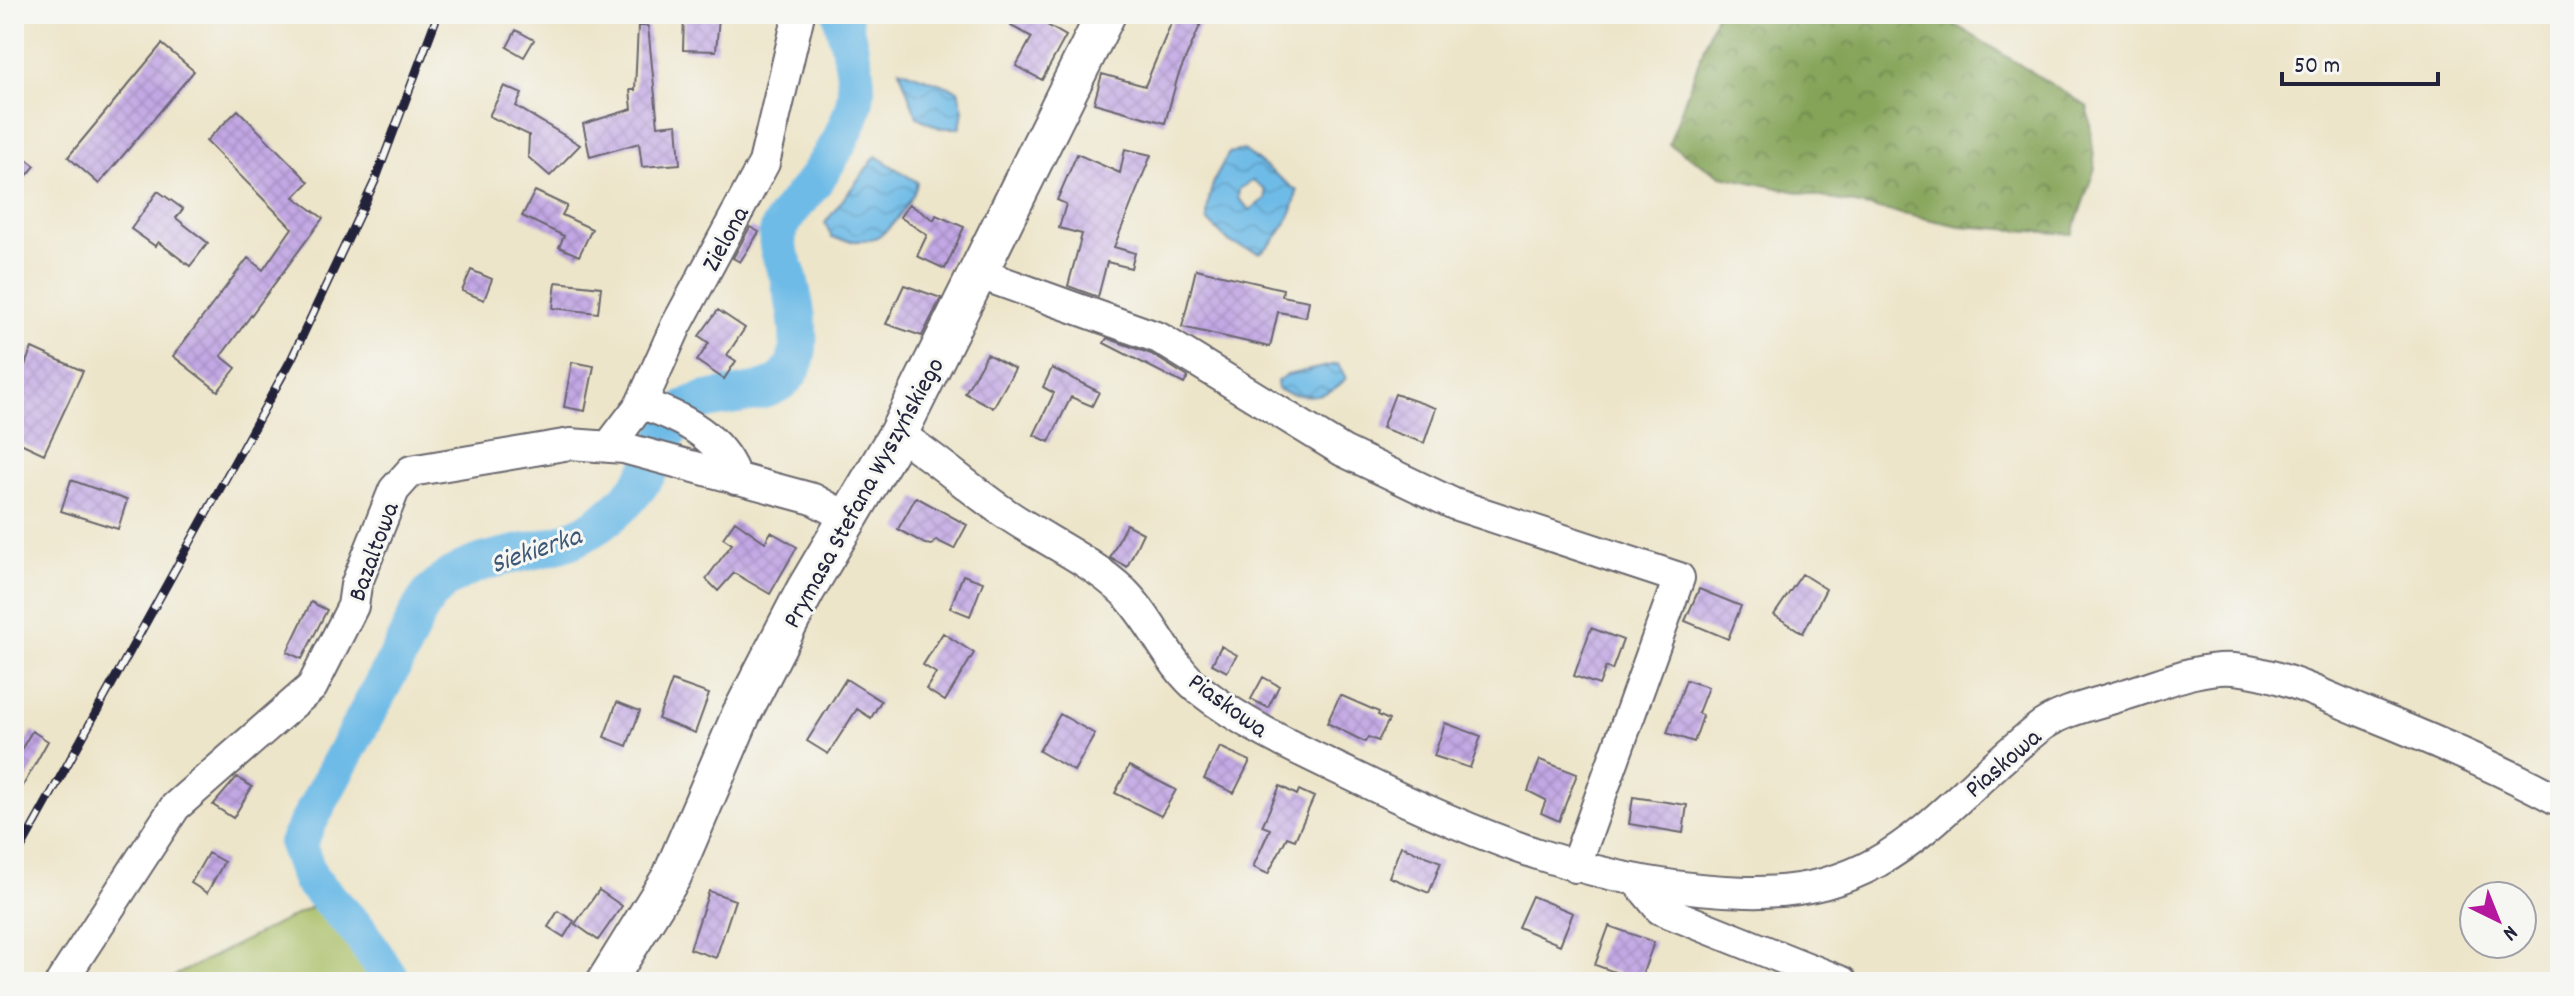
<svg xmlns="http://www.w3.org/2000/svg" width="2574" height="996" font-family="Dekko,sans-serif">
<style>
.green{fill:#a7bd63;stroke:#64704f;stroke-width:2}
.forest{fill:url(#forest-crowns);stroke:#54634a;stroke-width:2}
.water{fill:url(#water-waves);stroke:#486e91;stroke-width:2;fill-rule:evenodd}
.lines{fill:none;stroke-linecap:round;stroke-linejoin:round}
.river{stroke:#6ebbe7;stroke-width:38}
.building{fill:url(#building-cross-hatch)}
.minor-casing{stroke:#69666d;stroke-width:34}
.major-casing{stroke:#69666d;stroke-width:42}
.minor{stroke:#fff;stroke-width:30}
.major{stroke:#fff;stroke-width:38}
.rail-casing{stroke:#22223b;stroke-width:9}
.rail{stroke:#f6f6f2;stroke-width:6;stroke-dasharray:18;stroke-linecap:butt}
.labels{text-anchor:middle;stroke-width:6;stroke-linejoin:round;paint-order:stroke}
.street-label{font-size:26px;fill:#22223b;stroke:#f6f6f2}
.water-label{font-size:28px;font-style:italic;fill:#3d5877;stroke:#f6f6f2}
</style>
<defs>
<pattern id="forest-crowns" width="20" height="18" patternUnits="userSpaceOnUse" patternTransform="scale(2)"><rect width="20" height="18" fill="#85a459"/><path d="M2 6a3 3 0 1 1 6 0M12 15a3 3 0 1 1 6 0" fill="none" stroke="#6c854b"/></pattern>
<pattern id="water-waves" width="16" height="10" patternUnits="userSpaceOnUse" patternTransform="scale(2)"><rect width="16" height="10" fill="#6ebbe7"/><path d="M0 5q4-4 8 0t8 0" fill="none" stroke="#5fa0c7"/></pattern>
<pattern id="building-cross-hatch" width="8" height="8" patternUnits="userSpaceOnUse" patternTransform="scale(2)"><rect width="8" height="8" fill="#c2a7e4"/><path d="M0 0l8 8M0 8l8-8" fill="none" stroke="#a68fc4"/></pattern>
</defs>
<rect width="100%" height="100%" fill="#f6f6f2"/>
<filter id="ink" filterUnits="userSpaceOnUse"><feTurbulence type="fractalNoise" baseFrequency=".0125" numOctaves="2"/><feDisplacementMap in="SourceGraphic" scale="16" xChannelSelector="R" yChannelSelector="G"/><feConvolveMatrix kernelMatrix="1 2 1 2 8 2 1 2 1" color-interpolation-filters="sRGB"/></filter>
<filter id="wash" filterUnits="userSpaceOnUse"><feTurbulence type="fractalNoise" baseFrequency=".006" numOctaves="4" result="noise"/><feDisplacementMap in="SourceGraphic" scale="32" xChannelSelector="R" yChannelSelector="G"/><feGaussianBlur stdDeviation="1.8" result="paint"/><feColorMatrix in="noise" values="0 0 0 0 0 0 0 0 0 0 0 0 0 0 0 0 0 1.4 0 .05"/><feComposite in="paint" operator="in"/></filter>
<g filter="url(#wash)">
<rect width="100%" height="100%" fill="#ede5c9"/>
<path class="green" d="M321,902l33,36 29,44h-214l7,-7z"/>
<path class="forest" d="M1716,14h222l150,93 7,61 -23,66 -112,-8 -239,-50 -52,-32z"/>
<path class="water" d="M899,69l59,21 5,20 -3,18h-20l-23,-11z
M1244,150l53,41c-4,26 -16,46 -37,62l-30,-10 -23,-23c0,-26 8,-45 22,-67zM1253,181l12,9 1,8 -16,12 -12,-12 1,-9z
M876,156l41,26c-2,14 -7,16 -14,28 -19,30 -35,36 -71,28l-7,-15z
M1338,364l8,14c-17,22 -44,20 -68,12l-1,-9 10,-6z"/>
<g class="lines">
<path class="river" d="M392,982l-33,-51 -49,-52 -13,-35c33,-65 69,-128 103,-192 12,-22 17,-45 35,-63 43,-43 114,-28 161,-63 19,-13 39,-32 51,-52 10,-16 25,-56 40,-66 30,-19 86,-5 105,-39 13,-23 3,-65 -3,-90 -4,-16 -17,-34 -9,-52 8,-16 25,-33 36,-48 16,-25 38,-57 40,-88 1,-25 -10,-52 -14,-77"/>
</g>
<g id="blocks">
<path class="building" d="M1017,14l23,7 26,15 -24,44 -26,-14 16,-29 -21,-11z
M1175,14h30l-27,62 -13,47 -71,-20 8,-29 43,12z
M684,15l35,2 -3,34 -33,-1z
M638,26h10l10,100 19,-2 3,40 -38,3 -3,-24 -49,14 -7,-33 49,-15 -2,-19h5z
M516,30l18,10 -10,17 -17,-10z
M162,44l32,27 -95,113 -31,-27z
M504,86l18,8 -6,12 64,39 -30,31 -22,-19 1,-22 -40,-19z
M238,110l71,72 -15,15 29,21 -102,138 15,12 -18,23 -45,-35 75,-98 15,12 29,-42 -86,-87z
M14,149l21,17 -21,25z
M1125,149l26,6 -37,92 21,6 -4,15 -24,-6 -9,35 -30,-11 14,-52 -23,-6 7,-24 -9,-4 20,-46 43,19z
M158,191l25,18 -7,9 32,25 -18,23 -32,-24 -3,4 -24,-17z
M535,191l32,15 -5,9 30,14 -13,27 -20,-9 5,-11 -42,-20z
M909,204l25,16 2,-5 28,12 -19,42 -28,-13 10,-21 -27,-18z
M750,227l9,5 -19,30 -7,-4z
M1196,269l87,20 -1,7 27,5 -3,16 -28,-5 -8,35 -88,-20z
M471,270l21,9 -8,21 -22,-9z
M556,282l45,5 -3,26 -45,-5z
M904,285l37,13 -19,38 -36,-12z
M718,310l27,18 -18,27 9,6 -12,18 -27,-18 12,-18 -10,-7z
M1107,338l44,16 37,23 -4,7 -80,-41z
M32,348l51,23 -39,83 -30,-14v-50z
M987,354l28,15 -22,39 -28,-15z
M572,362l22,4 -9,45 -21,-4z
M1052,368l47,24 -7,14 -21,-9 -22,45 -15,-7 20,-42 -11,-6z
M1395,394l41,14 -12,35 -42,-15z
M71,480l56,20 -9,29 -57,-18z
M916,497l51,28 -13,24 -18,-9 -4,5 -7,-1 -27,-15z
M735,521l30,21 6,-10 26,15 -27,47 -36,-21 -16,18 -12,-12 26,-35 -9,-6z
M1126,524l17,9 -16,34 -17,-9z
M1802,574l24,15 -23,44 -29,-18z
M963,575l20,7 -13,34 -20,-8z
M1699,589l42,17 -13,33 -43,-18z
M311,602l16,8 -25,49 -15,-7z
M1591,628l32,12 -11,30 -6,-3 -7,18 -25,-9z
M943,633l31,20 -29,48 -19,-12 10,-16 -13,-8z
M1221,646l16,9 -10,17 -15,-8z
M1263,677l16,9 -11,22 -17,-9z
M846,679l35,22 -10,17 -14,-9 -29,45 -21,-13z
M1686,680l22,7 -10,26 5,3 -9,26 -27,-9z
M672,681l37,13 -14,39 -37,-14z
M1340,695l39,17 -1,3 11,5 -11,21 -10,-4 -3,5 -38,-19z
M617,702l23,9 -13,35 -23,-9z
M1060,714l35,20 -21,37 -35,-20z
M1445,723l36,13 -11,32 -36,-12z
M32,731l16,10 -34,61v-40z
M1220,747l30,14 -16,32 -30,-14z
M1540,760l37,14 -18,47 -18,-8 5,-13 -18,-9z
M1129,766l47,24 -15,26 -46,-23z
M237,777l15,10 -19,31 -20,-13z
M1280,786l17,9 2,-5 15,7 -19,43 -8,-3 -19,37 -15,-7 17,-38 -8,-3z
M1633,797l54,8 -4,28 -54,-9z
M1401,846l40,16 -12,31 -40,-16z
M208,853l16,9 -17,31 -16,-10z
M599,890l23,16 -24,34 -23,-16z
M709,891l26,9 -19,58 -26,-9z
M1532,896l41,17 -13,32 -42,-18z
M558,911l16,10 -10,16 -16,-10z
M1609,926l45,16 -14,39 -45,-16z"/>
</g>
</g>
<g filter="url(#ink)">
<use href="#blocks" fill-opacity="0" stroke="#69666d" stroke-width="2"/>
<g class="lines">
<g class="minor-casing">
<path id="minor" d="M980,274l179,64 184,113 111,53 225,74 -104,289
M641,404c40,12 81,33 95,75
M898,434c38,24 70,54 107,79 39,27 84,46 119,79 29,29 44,72 76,98 44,35 97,59 149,84 129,63 251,114 398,118 142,4 190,-83 289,-162 23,-19 59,-26 88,-35 35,-10 74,-29 110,-26 45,4 86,25 127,42 68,27 134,55 199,90
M609,446l32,-42 35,-78 88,-163 35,-149
M1636,880l24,29 182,73
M61,982l114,-175 137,-120 41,-81 3,-21 38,-95 17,-19 159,-27 54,4 189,51 35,19"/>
</g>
<g class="major-casing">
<path id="major" d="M606,982l66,-106 69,-161 64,-124 93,-157 208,-420"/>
</g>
<use href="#minor" class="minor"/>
<use href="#major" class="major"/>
<g class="rail-casing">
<path id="rail" d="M14,861l277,-501 84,-179 63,-167"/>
</g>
<use href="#rail" class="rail"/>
</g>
</g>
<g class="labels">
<g class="street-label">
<text transform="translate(724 238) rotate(-61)" y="9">Zielona</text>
<text transform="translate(862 492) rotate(-61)" y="9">Prymasa Stefana Wyszyńskiego</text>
<text transform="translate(372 551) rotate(-70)" y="9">Bazaltowa</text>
<text transform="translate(1229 704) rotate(36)" y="9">Piaskowa</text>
<text transform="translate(2002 762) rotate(-41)" y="9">Piaskowa</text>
</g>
<g class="water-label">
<text transform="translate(535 548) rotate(-19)" y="10">Siekierka</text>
</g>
</g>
<rect width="2574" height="996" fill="none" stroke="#f6f6f2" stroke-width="48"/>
<g transform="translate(2498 920) rotate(137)"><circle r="38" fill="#f6f6f2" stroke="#a1a1a9" stroke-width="2"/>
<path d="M0-6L14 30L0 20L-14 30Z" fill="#b5179e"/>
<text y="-12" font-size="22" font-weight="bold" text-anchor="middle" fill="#22223b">N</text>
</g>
<path d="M2282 72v12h156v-12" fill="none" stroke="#22223b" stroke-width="4"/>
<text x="2294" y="72" font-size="24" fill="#22223b" stroke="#f6f6f2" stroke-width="6" paint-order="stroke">50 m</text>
</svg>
